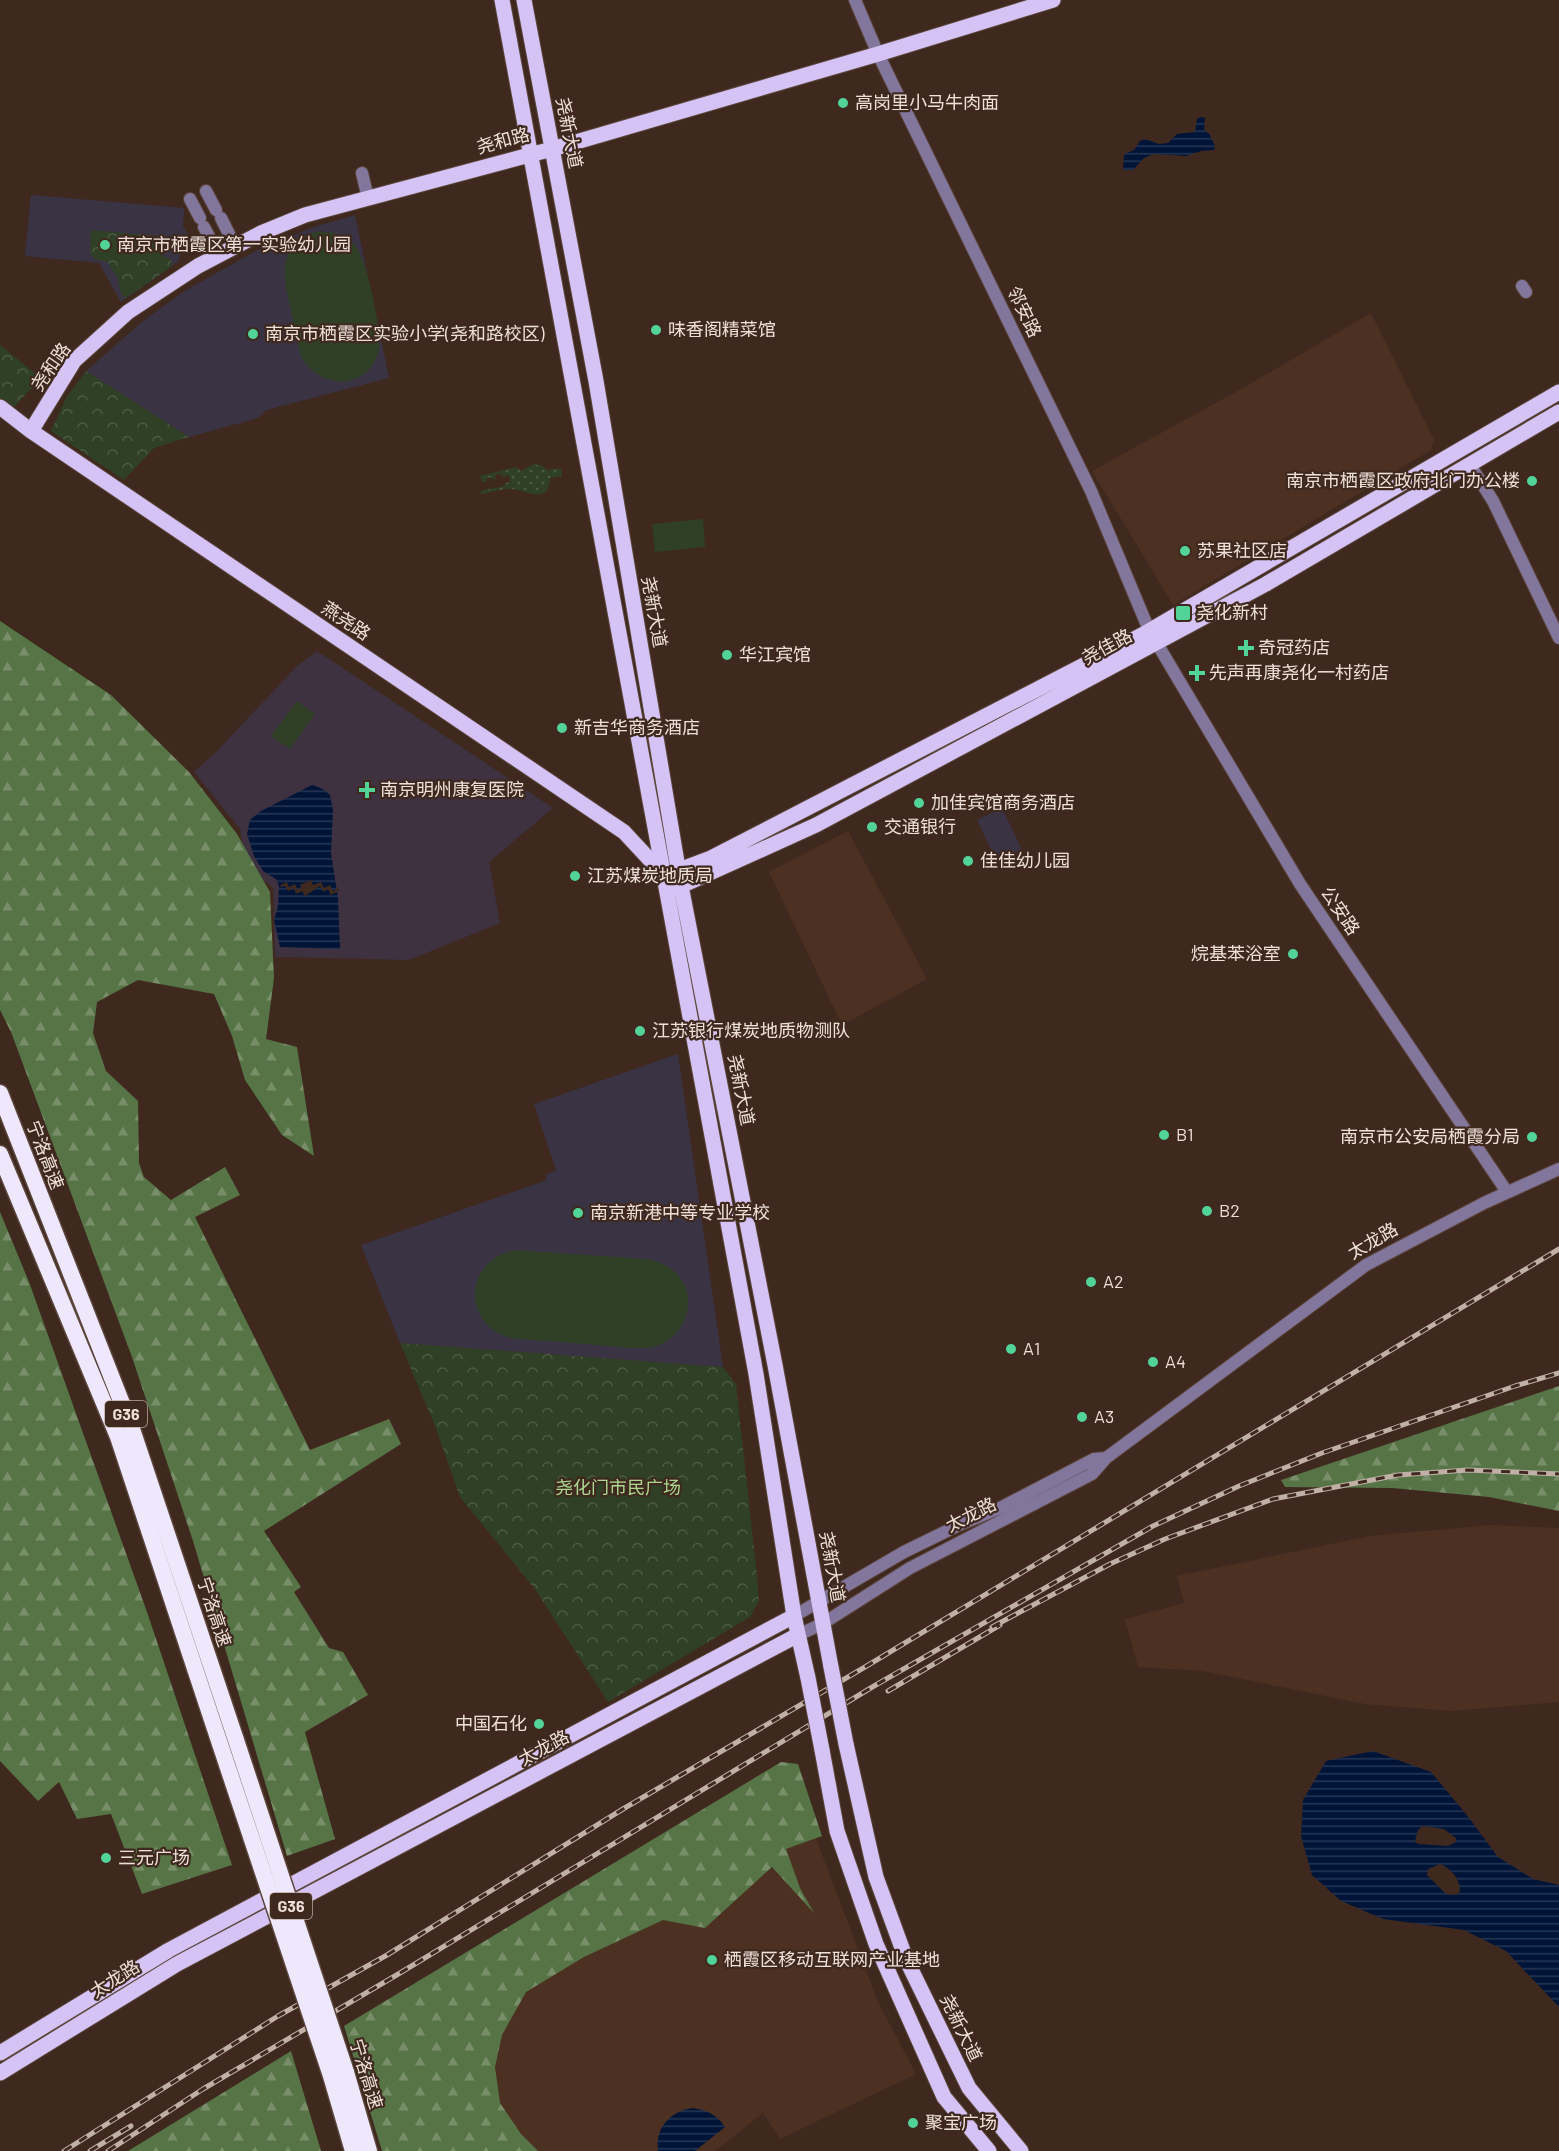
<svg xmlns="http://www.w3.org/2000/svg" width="1559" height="2151" font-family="Barlow,'Noto Sans SC',sans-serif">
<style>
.built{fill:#4c3022}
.education{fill:#393344}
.medical{fill:#3e3140}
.grass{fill:url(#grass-dots)}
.forest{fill:url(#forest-firs)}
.park{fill:url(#park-crowns)}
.pitch{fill:#2f4026}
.water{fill:url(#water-rules);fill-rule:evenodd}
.pier{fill:#3f291e}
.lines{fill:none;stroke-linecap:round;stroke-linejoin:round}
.minor-casing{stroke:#5b463c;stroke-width:14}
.major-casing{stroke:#5b463c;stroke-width:17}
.highway-casing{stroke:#5b463c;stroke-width:19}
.minor{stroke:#83769d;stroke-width:12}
.major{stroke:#d4c3f4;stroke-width:15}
.highway{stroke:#efe8fc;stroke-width:16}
.rail-casing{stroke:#c0b0a8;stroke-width:5}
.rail{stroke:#3f291e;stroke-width:3;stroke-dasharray:9;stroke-linecap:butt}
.major-bridge-casing{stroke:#5b463c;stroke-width:17;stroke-linecap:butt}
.highway-bridge-casing{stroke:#5b463c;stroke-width:19;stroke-linecap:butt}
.major-bridge{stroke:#d4c3f4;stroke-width:15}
.highway-bridge{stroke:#efe8fc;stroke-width:16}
.poi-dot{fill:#52d397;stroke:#3f291e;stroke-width:2}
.labels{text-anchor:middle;stroke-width:4.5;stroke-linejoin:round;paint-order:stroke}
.shield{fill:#3f291e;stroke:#baa9a1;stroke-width:1.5}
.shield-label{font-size:16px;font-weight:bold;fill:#eee0d9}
.poi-label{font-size:18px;fill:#eee0d9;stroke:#3f291e;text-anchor:start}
.street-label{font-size:18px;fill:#eee0d9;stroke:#3f291e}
.park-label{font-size:18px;fill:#aad891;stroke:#3f291e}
</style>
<defs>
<pattern id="grass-dots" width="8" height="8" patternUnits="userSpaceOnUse" patternTransform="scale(1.5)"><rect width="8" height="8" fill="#2f4026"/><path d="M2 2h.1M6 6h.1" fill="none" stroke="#4d5b45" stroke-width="1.8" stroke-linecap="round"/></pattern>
<pattern id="forest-firs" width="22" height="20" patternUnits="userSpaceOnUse" patternTransform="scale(1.5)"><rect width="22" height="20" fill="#567446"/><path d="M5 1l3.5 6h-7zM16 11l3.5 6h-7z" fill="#778e69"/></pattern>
<pattern id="park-crowns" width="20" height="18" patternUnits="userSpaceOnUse" patternTransform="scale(1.5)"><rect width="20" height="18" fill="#2f4026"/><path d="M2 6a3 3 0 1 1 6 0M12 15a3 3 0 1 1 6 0" fill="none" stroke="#4d5b45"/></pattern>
<pattern id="water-rules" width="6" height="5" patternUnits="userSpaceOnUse" patternTransform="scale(1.5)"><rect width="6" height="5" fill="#001438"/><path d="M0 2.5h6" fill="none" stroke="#263654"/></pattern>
</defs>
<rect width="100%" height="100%" fill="#3f291e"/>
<path class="built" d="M1371,313l63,127 -3,10 -258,155 -81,-134 151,-83z
M848,831l79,148 -85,46 -73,-153z
M1491,1525l68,3v174l-108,9 -86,-7 -162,-33 -65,-4 -13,-48 59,-16 -7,-27 192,-40z
M812,1828l66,174 38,72 -136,65 -17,-26 -48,38h-184l-13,-15 -55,-91 3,-34z"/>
<path class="education" d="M31,195l153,13 -1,19 5,7 -10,28 -57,40 -22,-39 -74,-7z
M355,215l34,163 -123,32 -8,8 -69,19 -103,-66 57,-50 40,-29 78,-44 53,-21z
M1002,808l20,42 -25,12 -20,-42z
M678,1054l45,313 -323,-24 -39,-98 186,-65 -1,-5 10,-5 -22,-66z"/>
<path class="medical" d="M317,651l236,157 -64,54 11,61 -91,37 -134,-3 -2,-69 -17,-15 -13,-24 -3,-20 -46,-57 22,-20 81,-86z"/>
<path class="grass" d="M534,464l9,2 4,4 14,-2 1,8 -12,2c-2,30 -25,10 -40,11 -9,0 -19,3 -28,5l-2,-3 25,-5v-3l5,-1v-4l-1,-3 -5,2 -3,-3h-5l-1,6 -7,-3 -2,5h-3l-3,-6 36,-9 5,4z"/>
<path class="forest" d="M0,621l111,74 78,77 48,62 33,58 4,86 -8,61 31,8 17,109 -32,-21 -37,-55 -13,-44 -18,-42 -76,-14 -41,22 -4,31 13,38 32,30 1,62 5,14 27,23 54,-33 15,28 -45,22 115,233 79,-31 12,25 -137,87 37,56 -7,5 35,56 14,4 25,43 -63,37 30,107 -48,17 -94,-315 -61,-184 -121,-325 -11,-22z
M0,1212l29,70 118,330 85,253 -90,29 -31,-80 -34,5 -18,-37 -21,19 -38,-40z
M1559,1386v125l-70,-14 -97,-9 -107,-1 -4,-7z
M781,1762l17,2 24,72 -36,13 14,39 14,25 -42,-46 -67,61 -42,-8 -79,37 -58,35 -24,43 -7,32 5,36 21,31 17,17h-156l-38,-125z
M291,2051l30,100h-193z"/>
<path class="park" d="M91,230l76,7 -1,10 -8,5 7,5 6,2 1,7 -46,32c-9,-6 -5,-15 -10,-23 -3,-5 -6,-7 -8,-13l-13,-3 -5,-6z
M0,345l41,33 -28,30 -13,-10z
M86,371l103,66 -35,11 -30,32 -73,-49 15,-33z
M400,1343l323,24 13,17 21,192 2,25 -9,16 -142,85 -73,-113 -75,-92 -25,-71z"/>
<path class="pitch" d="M316,232c15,-1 28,2 38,12 13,13 30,94 24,110 -14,39 -62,34 -78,0 -3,-15 -6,-31 -10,-47 -7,-32 -13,-62 26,-75z
M703,519l2,28 -50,5 -3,-28z
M297,701l18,13 -25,35 -19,-13z
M515,1250l130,9c18,2 32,11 40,27 10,25 -5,55 -32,61 -14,3 -31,0 -45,-1 -31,-3 -61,-5 -92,-7 -54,-9 -55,-78 -1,-89z"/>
<path class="water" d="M1201,117l4,1 -1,11 6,6 5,11 -1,4 -13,1 -15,5 -32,-2 -10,4 -11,12h-10l1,-16 10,-4 6,-9 5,-2 14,5 9,-1 9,-9 18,-2 2,-13z
M312,785l11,4 7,6 3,15 -2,43 7,45 2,51 -60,-2 -6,-27 4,-14 1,-20 -3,-7 -13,-8 -9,-15 -7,-22 3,-14 11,-9z
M1373,1751l58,21 35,42 32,43 35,22 26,6v122l-53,-56 -42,-21 -81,-11 -42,-18 -29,-26 -11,-39 2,-36 23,-39zM1423,1826l21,3 12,9v4l-8,4 -30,-2 -3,-3 3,-11zM1440,1864c12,5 20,15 20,28l-4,3 -10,-1 -19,-19 1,-6z
M693,2108c14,2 24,7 32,19l-30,24h-37c-3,-23 12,-40 35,-43z"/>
<path class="pier" d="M311,880l2,5 8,-3 3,6 6,-3 3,6 6,-3v3l-8,4 -3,-6 -5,3 -3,-6 -15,10 -3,-5 -6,3 -2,-6 -6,3 -3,-5 -4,1 -1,-2 7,-3 2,5 6,-3 3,6 3,-2 -1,-3z"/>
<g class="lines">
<g class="minor-casing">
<path id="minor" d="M855,0l23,54 213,437 58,139 151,254 207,308
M362,173l6,25
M206,191l10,19
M190,199l10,19
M221,218l14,28
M204,227l15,28
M1522,286l4,6
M1470,465l23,36 66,137
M794,1616l110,-64 55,-27 41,-17 94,-49 12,-1
M798,1635l24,-11 88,-56 182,-94 14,-16 260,-193 118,-62 75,-34"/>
</g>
<g class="major-casing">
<path id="major" d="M502,0l254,1374 38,242 14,62
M524,0l72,381 85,505 94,479 56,302
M0,407l31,24 593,401 40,43 17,11 135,-61 450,-241 293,-172
M31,431l43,-70 54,-49 70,-46 63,-33 44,-18 247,-66 326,-95 175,-54
M671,873l40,-15 431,-223 417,-243
M846,1744l30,133 30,82 63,129 52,63
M822,1750l15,81 39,113 68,153 45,54
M0,2053l169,-103 625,-334
M0,2073l177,-109 621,-329"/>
</g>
<g class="highway-casing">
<path id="highway" d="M0,1093l132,336 104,311
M0,1154l118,283 102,307
M346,2072l23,79
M331,2076l22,75"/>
</g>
<use href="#minor" class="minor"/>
<use href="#major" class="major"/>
<use href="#highway" class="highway"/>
<g class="rail-casing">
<path id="rail" d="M992,1627l118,-63 55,-25 108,-40 125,-24 70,-5 91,4
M888,1691l112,-66
M64,2151l214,-135 109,-61 236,-146 242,-142 694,-418
M90,2151l41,-25
M108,2151l95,-62 197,-116 474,-287 279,-160 86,-40 83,-33 193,-67 44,-13"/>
</g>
<use href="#rail" class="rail"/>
<g class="major-bridge-casing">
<path id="major-bridge" d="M831,1667l15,77
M808,1678l14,72"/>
</g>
<g class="highway-bridge-casing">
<path id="highway-bridge" d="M236,1740l110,332
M220,1744l111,332"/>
</g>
<use href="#major-bridge" class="major-bridge"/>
<use href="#highway-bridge" class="highway-bridge"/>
</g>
<g class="poi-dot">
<circle cx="843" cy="103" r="6"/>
<circle cx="105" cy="245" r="6"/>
<circle cx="656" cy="330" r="6"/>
<circle cx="253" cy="334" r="6"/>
<circle cx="1532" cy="481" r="6"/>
<circle cx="1185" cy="551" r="6"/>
<rect x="1175" y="605" width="16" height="16" rx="3"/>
<path d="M1243 639h6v6h6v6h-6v6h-6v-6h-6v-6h6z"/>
<circle cx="727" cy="655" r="6"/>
<path d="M1194 664h6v6h6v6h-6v6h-6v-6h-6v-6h6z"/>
<circle cx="562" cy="728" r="6"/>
<path d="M364 781h6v6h6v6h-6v6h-6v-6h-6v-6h6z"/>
<circle cx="919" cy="803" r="6"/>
<circle cx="872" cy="827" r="6"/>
<circle cx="968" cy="861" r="6"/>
<circle cx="575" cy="876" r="6"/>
<circle cx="1293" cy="954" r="6"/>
<circle cx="640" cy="1031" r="6"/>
<circle cx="1164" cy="1135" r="6"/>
<circle cx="1532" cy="1137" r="6"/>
<circle cx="1207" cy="1211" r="6"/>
<circle cx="578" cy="1213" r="6"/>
<circle cx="1091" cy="1282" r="6"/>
<circle cx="1011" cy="1349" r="6"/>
<circle cx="1153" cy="1362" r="6"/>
<circle cx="1082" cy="1417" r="6"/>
<circle cx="539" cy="1724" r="6"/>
<circle cx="106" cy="1858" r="6"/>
<circle cx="712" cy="1960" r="6"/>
<circle cx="913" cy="2123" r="6"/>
</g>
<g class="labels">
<g class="shield">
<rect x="105" y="1401" width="42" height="26" rx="4.5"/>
<rect x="270" y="1893" width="42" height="26" rx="4.5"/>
</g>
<g class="shield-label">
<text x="126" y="1420">G36</text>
<text x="291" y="1912">G36</text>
</g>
<g class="poi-label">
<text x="855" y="109">高岗里小马牛肉面</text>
<text x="117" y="251">南京市栖霞区第一实验幼儿园</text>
<text x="668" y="336">味香阁精菜馆</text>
<text x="265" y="340">南京市栖霞区实验小学(尧和路校区)</text>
<text x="1520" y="487" text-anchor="end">南京市栖霞区政府北门办公楼</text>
<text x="1197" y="557">苏果社区店</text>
<text x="1196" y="619">尧化新村</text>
<text x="1258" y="654">奇冠药店</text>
<text x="739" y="661">华江宾馆</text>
<text x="1209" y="679">先声再康尧化一村药店</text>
<text x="574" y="734">新吉华商务酒店</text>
<text x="380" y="796">南京明州康复医院</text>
<text x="931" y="809">加佳宾馆商务酒店</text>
<text x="884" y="833">交通银行</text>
<text x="980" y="867">佳佳幼儿园</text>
<text x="587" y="882">江苏煤炭地质局</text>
<text x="1281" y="960" text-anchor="end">烷基苯浴室</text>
<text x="652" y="1037">江苏银行煤炭地质物测队</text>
<text x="1176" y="1141">B1</text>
<text x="1520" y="1143" text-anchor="end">南京市公安局栖霞分局</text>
<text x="1219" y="1217">B2</text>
<text x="590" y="1219">南京新港中等专业学校</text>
<text x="1103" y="1288">A2</text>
<text x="1023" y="1355">A1</text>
<text x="1165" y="1368">A4</text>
<text x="1094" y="1423">A3</text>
<text x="527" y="1730" text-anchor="end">中国石化</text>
<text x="118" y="1864">三元广场</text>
<text x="724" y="1966">栖霞区移动互联网产业基地</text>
<text x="925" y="2129">聚宝广场</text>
</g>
<g class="street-label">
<text transform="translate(569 133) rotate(79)" y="6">尧新大道</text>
<text transform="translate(503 141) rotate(-15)" y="6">尧和路</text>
<text transform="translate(1024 312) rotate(64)" y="6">邻安路</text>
<text transform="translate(51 367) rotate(-55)" y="6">尧和路</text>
<text transform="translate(654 612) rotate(80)" y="6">尧新大道</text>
<text transform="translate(346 621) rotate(34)" y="6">燕尧路</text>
<text transform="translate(1107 647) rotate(-28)" y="6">尧佳路</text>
<text transform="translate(1340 911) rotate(56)" y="6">公安路</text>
<text transform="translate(741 1090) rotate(79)" y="6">尧新大道</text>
<text transform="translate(45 1155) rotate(69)" y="6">宁洛高速</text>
<text transform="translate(1373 1241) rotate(-30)" y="6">太龙路</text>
<text transform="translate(971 1515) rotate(-27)" y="6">太龙路</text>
<text transform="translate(832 1567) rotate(80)" y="6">尧新大道</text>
<text transform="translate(214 1612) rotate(72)" y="6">宁洛高速</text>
<text transform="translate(544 1748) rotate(-28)" y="6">太龙路</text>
<text transform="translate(115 1979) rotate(-32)" y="6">太龙路</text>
<text transform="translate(961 2028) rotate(64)" y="6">尧新大道</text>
<text transform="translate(366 2074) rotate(73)" y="6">宁洛高速</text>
</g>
<g class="park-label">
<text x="618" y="1494">尧化门市民广场</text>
</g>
</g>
</svg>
